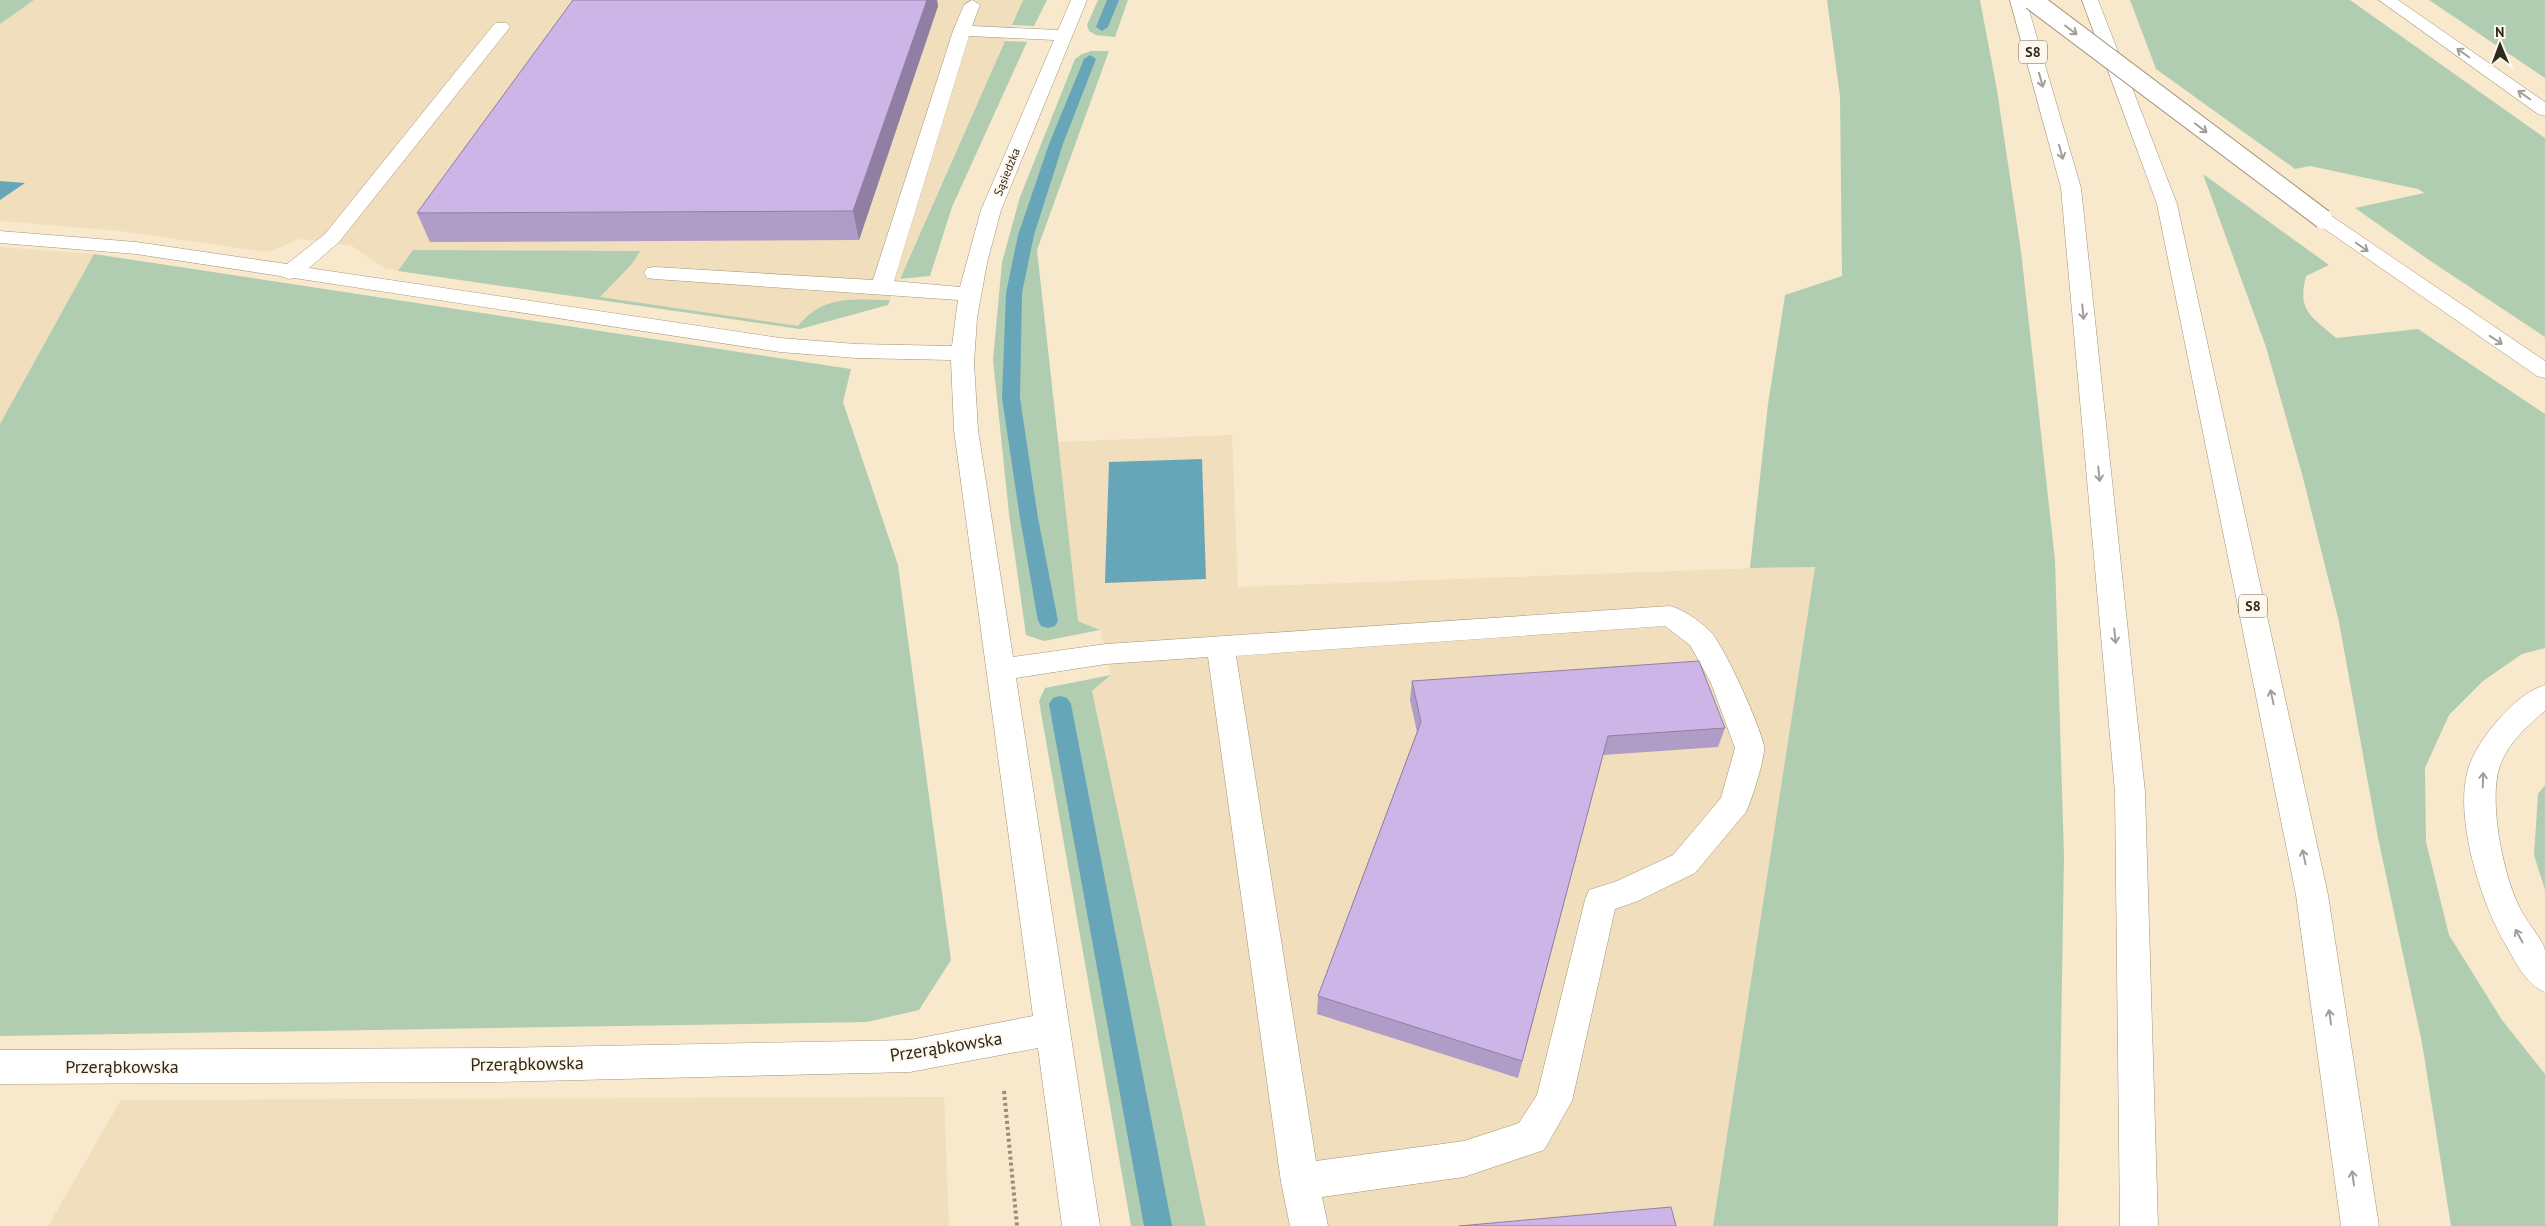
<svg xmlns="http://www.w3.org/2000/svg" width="2545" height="1226" font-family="'PT Sans',sans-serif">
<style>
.built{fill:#f1debc}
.green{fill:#b1cdb1}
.water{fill:#67a5b9}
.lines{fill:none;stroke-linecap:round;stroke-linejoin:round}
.stream{fill:#67a5b9;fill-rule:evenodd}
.minor-casing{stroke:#a2947a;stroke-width:1}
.major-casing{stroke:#a2947a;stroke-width:1}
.highway-casing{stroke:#a2947a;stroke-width:1}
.path{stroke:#988d7a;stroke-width:4;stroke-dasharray:3 3;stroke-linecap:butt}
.minor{fill:#fff;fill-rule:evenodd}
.major{fill:#fff;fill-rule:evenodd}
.highway{fill:#fff;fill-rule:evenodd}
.highway-bridge-casing{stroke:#a2947a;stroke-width:21;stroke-linecap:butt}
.highway-bridge{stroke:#fff;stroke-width:19}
.wall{fill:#b09dc7}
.shaded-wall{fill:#907fa2}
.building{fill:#cdb6e7;stroke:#907fa2}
.oneway{stroke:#a19e9a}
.labels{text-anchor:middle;stroke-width:4;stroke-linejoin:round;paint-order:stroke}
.far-street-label{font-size:12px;fill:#2e281e;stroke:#fef8ec}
.shield{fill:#fef8ec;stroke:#6c665c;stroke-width:1}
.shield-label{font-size:14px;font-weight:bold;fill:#2e281e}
.near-street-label{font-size:18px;fill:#2e281e;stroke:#fef8ec}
</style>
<rect width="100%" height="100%" fill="#f8e9cd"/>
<path class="built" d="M34,0h989l-135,305 -88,24 -414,-60 -34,-23 -25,-4 -27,-3 -33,13 -147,-21 -120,-10v-197z
M0,247l94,7 -94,170z
M1232,435l6,152 577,-21 -102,660h-507l-114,-535 19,-16 -11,-45 -22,-9 -20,-179z
M944,1097l5,129h-901l73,-126z"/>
<path class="green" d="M0,0h34l-34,24z
M1023,0h24l-13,26 -22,-1z
M1098,0h30l-13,37 -19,-2 -7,-4 -2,-6z
M1827,0h153l17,90 24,161 34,309 9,296 -6,370h-345l102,-659 -65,1 18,-164 17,-109 57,-19 -2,-180z
M2130,0h220l195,138v199l-116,-77 -74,-52 69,-15 -6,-4 -108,-23 -15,3 -139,-100z
M2429,0h116v78z
M1005,41l22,1 -75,165 -22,69 -30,3z
M1091,51h18l-72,199 41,371 22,9 -56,11 -18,-6 -17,-121 -16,-154 9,-98 18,-65 55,-138 7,-5z
M2203,174l126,91 -23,11c-9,35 5,40 30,62l82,-9 127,85v234l-23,6 -39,27 -34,34 -24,53 1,74 23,93 53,85 43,54v152h-94l-29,-183 -44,-205 -39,-216 -37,-148 -36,-127z
M413,250l227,1 -8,13 -32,33 198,29c27,-32 54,-26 92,-26l-2,5 -88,24 -402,-58z
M94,254l757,115 -8,33 55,163 53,395 -32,50 -52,12 -867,14v-612z
M1111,675l-19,16 114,535h-75l-92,-525 6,-13z
M2545,785v105l-11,-35 4,-61z"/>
<path class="water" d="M0,181l25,2 -25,17z
M1202,459l4,120 -101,4 4,-121z"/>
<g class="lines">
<path class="stream" d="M1107,0h12l-11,27 -6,4 -6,-4z
M1090,55l6,4 -33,85 -29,91 -12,58 -2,105 18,120 20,103 -3,5 -7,2 -7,-2 -3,-5 -18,-103 -18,-120 4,-105 12,-58 31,-91 35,-85z
M1060,696l7,2 4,6 101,522h-28l-95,-522 4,-6z"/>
<g class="minor-casing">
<path id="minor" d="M972,0l8,5 -8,21 86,4 13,-30h16l-86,210 -14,53 -10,55 -3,45 4,67 35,227 93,-13 564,-38c14,4 28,14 39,24 14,13 51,95 55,116 2,9 -13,57 -18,66l-51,61 -57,28 -23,8 -43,192 -28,49 -80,27 -142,20 6,29h-38l-9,-44 -73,-525 -102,7 -90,14 84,548h-38l-24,-178 -128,24 -413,10 -497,2v-34l497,-2 413,-8 123,-24 -79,-586 -3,-70 -95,-2 -76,-6 -486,-74 -5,1 -9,-3 -144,-22 -136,-11v-12l136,11 151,22 38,-30 170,-211h12l3,4 -3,4 -168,211 -30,26 471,70 76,6 96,2 6,-46 -303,-21 -8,-1 -3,-5 3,-5 8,-1 218,13 80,-249 11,-26zM969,36l85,4 -73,170 -21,77 -66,-6zM1665,626l25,19 21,38 24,65 -14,50 -48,57 -56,26 -28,9 -4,10 -48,195 -18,28 -55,18 -148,20 -80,-505z"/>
</g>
<g class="major-casing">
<path id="major" d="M2545,685v26c-17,14 -38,33 -45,55 -12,33 3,107 18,138 5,13 25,36 27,46 0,13 0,29 0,42 -19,-7 -28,-28 -38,-45 -25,-41 -52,-125 -40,-174 5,-20 19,-40 33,-55 13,-14 26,-27 45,-33z"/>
</g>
<g class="highway-casing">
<path id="highway" d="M2010,0h16l55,188 64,604 13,434h-38l-5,-434 -54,-604z
M2082,0h16l79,204 151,691 51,331h-38l-45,-331 -139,-691z
M2379,0h19l147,102v14l-7,-2z
M2323,213l7,2 215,146v17l-8,-2 -221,-153 -3,-4 3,-4z"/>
</g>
<path class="path" d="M1004,1091l13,135"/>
<use href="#minor" class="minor"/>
<use href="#major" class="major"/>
<use href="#highway" class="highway"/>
<g class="highway-bridge-casing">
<path id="highway-bridge" d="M2032,0l291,219"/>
</g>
<use href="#highway-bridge" class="highway-bridge"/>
</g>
<path class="wall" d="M573,0h364l1,6 -79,234 -429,2 -13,-29z
M1412,681l313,47 -7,19 -115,8 -85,323 -201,-64 1,-18 99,-264 -7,-32z"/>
<path class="shaded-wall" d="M927,0h10l1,6 -79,234 -6,-29z"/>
<path class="building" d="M573,0h354l-74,211 -436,2z
M1699,661l26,67 -117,8 -86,325 -204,-65 103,-274 -9,-41z
M1671,1207l5,19h-217z"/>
<defs><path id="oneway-shaft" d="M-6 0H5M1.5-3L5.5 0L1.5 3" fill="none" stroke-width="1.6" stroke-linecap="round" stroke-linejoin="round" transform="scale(1.25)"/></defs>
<g class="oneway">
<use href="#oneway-shaft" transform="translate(2071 30) rotate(37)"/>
<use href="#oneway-shaft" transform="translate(2463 53) rotate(-145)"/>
<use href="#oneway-shaft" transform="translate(2041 80) rotate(74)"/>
<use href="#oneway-shaft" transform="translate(2524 95) rotate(-145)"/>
<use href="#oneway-shaft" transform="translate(2201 128) rotate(37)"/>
<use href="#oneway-shaft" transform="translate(2061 152) rotate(74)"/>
<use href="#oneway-shaft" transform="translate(2362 247) rotate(35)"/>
<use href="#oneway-shaft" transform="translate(2083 312) rotate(84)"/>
<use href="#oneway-shaft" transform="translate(2496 340) rotate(33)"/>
<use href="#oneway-shaft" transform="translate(2099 474) rotate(84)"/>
<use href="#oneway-shaft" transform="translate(2115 636) rotate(84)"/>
<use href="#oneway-shaft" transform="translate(2272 697) rotate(-102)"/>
<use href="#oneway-shaft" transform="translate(2483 780) rotate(-88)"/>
<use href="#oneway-shaft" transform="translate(2304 857) rotate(-102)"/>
<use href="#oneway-shaft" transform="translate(2519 936) rotate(-119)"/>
<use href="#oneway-shaft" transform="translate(2330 1017) rotate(-98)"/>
<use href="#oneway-shaft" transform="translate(2353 1178) rotate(-98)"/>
</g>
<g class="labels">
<g class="far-street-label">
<text transform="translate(1007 172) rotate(-68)" y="4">Sąsiedzka</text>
</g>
<g class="shield">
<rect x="2019" y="40.5" width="28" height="23" rx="4"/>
<rect x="2239" y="594.5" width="28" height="23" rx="4"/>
</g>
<g class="shield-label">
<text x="2033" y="57">S8</text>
<text x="2253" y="611">S8</text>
</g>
<g class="near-street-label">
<text transform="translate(946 1047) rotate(-9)" y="6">Przerąbkowska</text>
<text transform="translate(527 1064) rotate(-1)" y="6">Przerąbkowska</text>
<text x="122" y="1073">Przerąbkowska</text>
</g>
</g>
<g transform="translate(2500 45) rotate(359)" stroke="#fef8ec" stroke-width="4" paint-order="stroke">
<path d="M0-4L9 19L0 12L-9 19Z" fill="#2e281e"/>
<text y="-8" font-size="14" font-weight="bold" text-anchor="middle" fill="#2e281e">N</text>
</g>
</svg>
